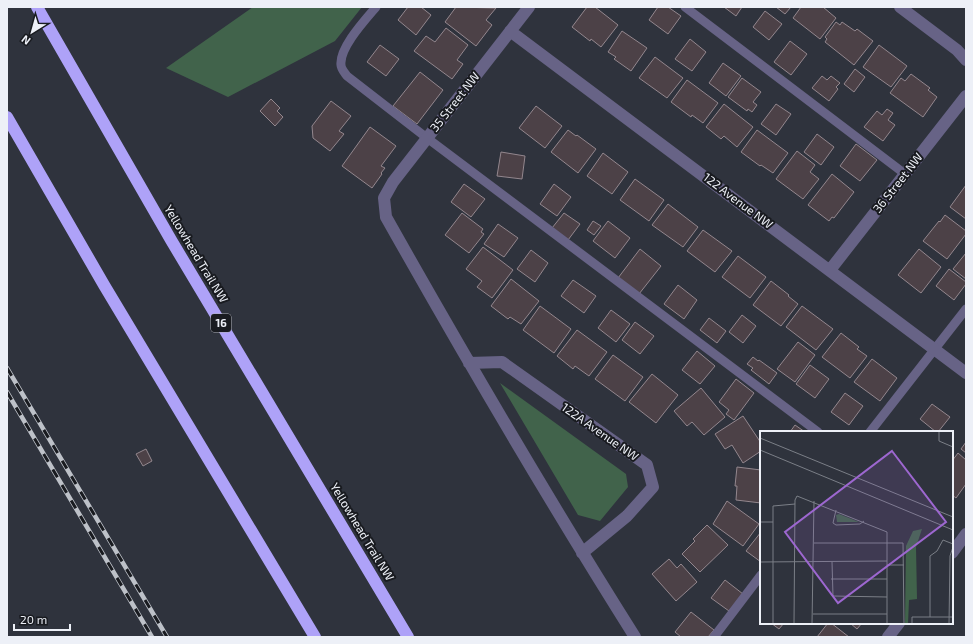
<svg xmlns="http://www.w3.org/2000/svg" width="973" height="644" font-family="'Exo 2',sans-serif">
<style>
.green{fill:#41634b}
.building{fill:#4c4147;stroke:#93878e}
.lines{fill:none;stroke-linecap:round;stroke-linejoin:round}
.lane{stroke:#676386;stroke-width:9}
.street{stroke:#676386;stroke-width:12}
.highway{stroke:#aea2f8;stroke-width:12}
.rail-casing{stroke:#bdc1c8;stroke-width:4.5}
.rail{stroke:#191b20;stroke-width:3;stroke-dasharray:9;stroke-linecap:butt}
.labels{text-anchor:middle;stroke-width:4;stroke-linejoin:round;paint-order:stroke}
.shield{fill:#191b20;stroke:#adb0b6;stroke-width:1}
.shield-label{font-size:11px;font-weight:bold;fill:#edf0f7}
.street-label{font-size:12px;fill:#edf0f7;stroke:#191b20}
.inset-road{fill:none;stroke:#7b7f87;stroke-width:1}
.view{fill:#9d67d0;fill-opacity:0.15;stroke:#9d67d0;stroke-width:2}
.inset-edge{fill:none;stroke:#edf0f7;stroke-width:2}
</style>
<rect width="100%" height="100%" fill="#2f333d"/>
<path class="green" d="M253,7h109l-27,34 -107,56 -62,-29z
M500,383l126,91 2,13 -28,34 -22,-6z"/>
<path class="building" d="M408,7h13l10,8 -15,20 -18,-15z
M456,7l40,1 -10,12 6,5 -16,21 -31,-24z
M587,7h8l23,18 -17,22 -10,-8 -1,2 -18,-14z
M658,7h10l13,9 -13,18 -19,-14z
M724,7h18l-6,9z
M776,7h15l-6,7z
M801,7h22l13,11 -16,21 -27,-21z
M765,11l17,13 -13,16 -16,-13z
M836,22l4,3 2,-3 13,9 2,-2 16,12 -19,24 -29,-23 2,-3 -2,-2z
M446,28l22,17 -11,15 6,4 -11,15 -38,-28 12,-15 9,6z
M622,31l25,17 -16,23 -17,-12 2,-2 -8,-5z
M690,39l16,13 -14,19 -17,-12z
M790,41l17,13 -16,21 -17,-13z
M380,45l19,14 -13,17 -19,-14z
M879,45l28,21 -16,21 -28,-20z
M655,57l28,21 -16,20 -28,-20z
M723,63l18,13 -15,20 -17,-13z
M855,69l10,8 -11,15 -10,-8z
M420,72l23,18 -26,34 -24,-18z
M911,74l19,14 -2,2 9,7 -14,20 -33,-24 11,-15 4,3z
M822,76l5,4 4,-4 9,7 -4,4 2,2 -9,12 -17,-13z
M742,78l19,14 -8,10 4,3 -5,7 -4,-3 -1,2 -19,-14z
M687,80l31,23 -15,20 -11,-8 -1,2 -20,-15z
M271,99l9,9 -3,3 6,6 -8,9 -15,-15z
M331,101l20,15 -12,15 5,3 -14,17 -17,-13 -1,-12z
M724,104l29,23 -16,20 -13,-11 -3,3 -15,-12z
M776,104l15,10 -15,21 -15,-11z
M536,106l26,20 -17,22 -26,-20z
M887,109l6,4 -5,7 7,5 -12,16 -19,-14 13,-16 5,4z
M370,127l26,19 -15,20 4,2 -4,5 1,1 -10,14 -30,-22z
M568,130l8,6 1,-1 19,14 -18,24 -27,-21z
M757,130l31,23 -15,20 -12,-8 -1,1 -19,-14z
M817,134l17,13 -13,18 -17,-13z
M856,144l21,16 -17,21 -20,-15z
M797,151l18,14 -5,7 9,7 -16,20 -27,-20z
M501,152l24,4 -3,23 -25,-3z
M603,153l25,19 -16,22 -25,-18z
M832,174l22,18 -20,26 -2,-1 -3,4 -21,-16z
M635,179l29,21 -15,21 -29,-21z
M464,184l21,15 -14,18 -20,-15z
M554,184l17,13 -14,19 -17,-12z
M966,185v34l-16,-12z
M668,204l30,23 -15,20 -31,-22z
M462,213l21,16 -2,3 3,2 -15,19 -24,-18z
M564,213l16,11 -12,16 -16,-12z
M945,215l21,16v3l-19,25 -24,-18 16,-20 1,1z
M593,221l8,5 -7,9 -7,-5z
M608,221l22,17 -15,20 -22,-17z
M498,224l20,14 -14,19 -20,-13z
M703,230l29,21 -17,21 -28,-21z
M483,247l30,23 -21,28 -15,-11 5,-6 -16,-12z
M640,249l21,17 -22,28 -21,-16z
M919,249l22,18 -20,26 -23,-18z
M531,250l17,13 -13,19 -18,-13z
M966,253v26l-13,-10z
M738,256l28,21 -16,21 -28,-21z
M949,269l17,13v2l-12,16 -18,-14z
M511,279l28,22 -18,23 -11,-7 -2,2 -17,-13z
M573,280l23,16 -12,17 -23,-17z
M771,281l18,14 -1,1 10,8 -17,22 -28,-21z
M678,285l19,15 -13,19 -20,-15z
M540,306l31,23 -17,24 -31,-23z
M802,306l31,23 -17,21 -30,-23z
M611,310l19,14 -14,18 -18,-14z
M742,315l14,11 -13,17 -14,-11z
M709,318l17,13 -9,12 -17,-13z
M635,322l19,14 -14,18 -18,-14z
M577,330l30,22 -18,24 -14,-10 -2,3 -16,-13z
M841,333l18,14 -2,2 10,7 -17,22 -28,-21z
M798,342l17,13 -20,27 -18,-13z
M697,351l18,15 -15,18 -18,-14z
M613,355l30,22 -18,24 -30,-22z
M753,357l5,4 1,-1 18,13 -8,11 -18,-14 2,-2 -6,-4z
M872,359l25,19 -17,23 -26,-19z
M810,365l19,14 -14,19 -19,-14z
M652,374l26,21 -22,28 -27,-21z
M736,379l18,14 -20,27 -8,-6 3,-4 -10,-8z
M701,388l24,29 -21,18 -12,-13 -5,4 -13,-15z
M845,393l18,13 -14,19 -18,-13z
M932,404l18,13 -12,15h-2l-16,-13z
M743,416l18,27v8l-18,12 -11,-18 -7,4 -10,-15z
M795,425l10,7h-15z
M966,442v11l-5,-4z
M146,449l6,12 -9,5 -7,-12z
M958,453l8,7v24l-10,14 -4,-3v-34z
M737,467l24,3v33l-25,-3 1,-14h-2z
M727,501l32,23 -16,22 -30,-22z
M707,525l21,20 -28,27 -18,-18 13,-13 -2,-2z
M761,532v30l-15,-11z
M669,559l8,9 4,-4 16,18 -21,19 -24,-27z
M725,580l18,14 -14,17 -18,-13z
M691,612l23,18 -6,7h-27l-6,-5z
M771,623h13l-5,6z
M828,623h3l18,14h-32z
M850,623h12l-5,6z"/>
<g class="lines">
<path class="lane" d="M376,7c-11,13 -37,41 -35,58 0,4 4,8 6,11l80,62 391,294
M685,7l220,167
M870,432l96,-123
M714,637l47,-62"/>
<path class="street" d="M529,7l-136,175 -9,16 2,19c80,142 162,282 249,420
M900,7l57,43 9,10
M510,31l456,342
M830,270l136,-174
M469,363l33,-1 145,103 6,22 -26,29 -45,37
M952,553l14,-19
M888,637l11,-14"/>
<path class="highway" d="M37,7l134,233 237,397
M7,117l97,168 211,352"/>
<g class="rail-casing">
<path id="rail" d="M7,368l160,269
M7,392l145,245"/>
</g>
<use href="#rail" class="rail"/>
</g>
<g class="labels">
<rect class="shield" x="211" y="314" width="20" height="18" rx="3"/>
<g class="shield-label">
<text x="221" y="327">16</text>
</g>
<g class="street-label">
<text transform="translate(455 102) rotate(-52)" y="4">35 Street NW</text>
<text transform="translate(898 183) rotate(-52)" y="4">36 Street NW</text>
<text transform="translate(738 201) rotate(37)" y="4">122 Avenue NW</text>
<text transform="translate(196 254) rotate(59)" y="4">Yellowhead Trail NW</text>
<text transform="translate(600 432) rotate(35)" y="4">122A Avenue NW</text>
<text transform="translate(362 532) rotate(59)" y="4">Yellowhead Trail NW</text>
</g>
</g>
<g transform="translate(760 431)">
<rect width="193" height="193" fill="#2f333d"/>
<path d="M79,83l20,8h-22l-1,-7zM162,98l-6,18 1,52 -8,1 -1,24h-3l1,-78 7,-15z" fill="#41634b"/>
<path class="inset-road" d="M179,0v10l14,6M0,7l193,79M0,19l193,80M76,79l-3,13 3,2 24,-1 4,-3M0,91h13M54,112h89l1,81M193,113l-10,-4 -6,11 -7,5v61h23M0,131l127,-1M72,131l1,34 54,1M127,134h17M71,148h56M53,183h74M13,193v-118l22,-2M34,193l1,-124 2,-4 90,36v92M52,193l2,-123M152,193v-7h18M189,193l1,-68 3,-9"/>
<path class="view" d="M132,20l54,71 -108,81 -53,-71z"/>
<rect width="193" height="193" class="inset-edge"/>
</g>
<rect width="973" height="644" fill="none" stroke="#edf0f7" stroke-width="16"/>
<g transform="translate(32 32) rotate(217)" stroke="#191b20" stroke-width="3" paint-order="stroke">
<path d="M0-3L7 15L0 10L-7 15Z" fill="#edf0f7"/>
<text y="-6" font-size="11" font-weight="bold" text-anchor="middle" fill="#edf0f7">N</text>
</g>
<path d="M14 624v6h56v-6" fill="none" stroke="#edf0f7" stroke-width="2"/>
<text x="20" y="624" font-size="12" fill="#edf0f7" stroke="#191b20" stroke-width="3" paint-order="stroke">20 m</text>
</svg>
